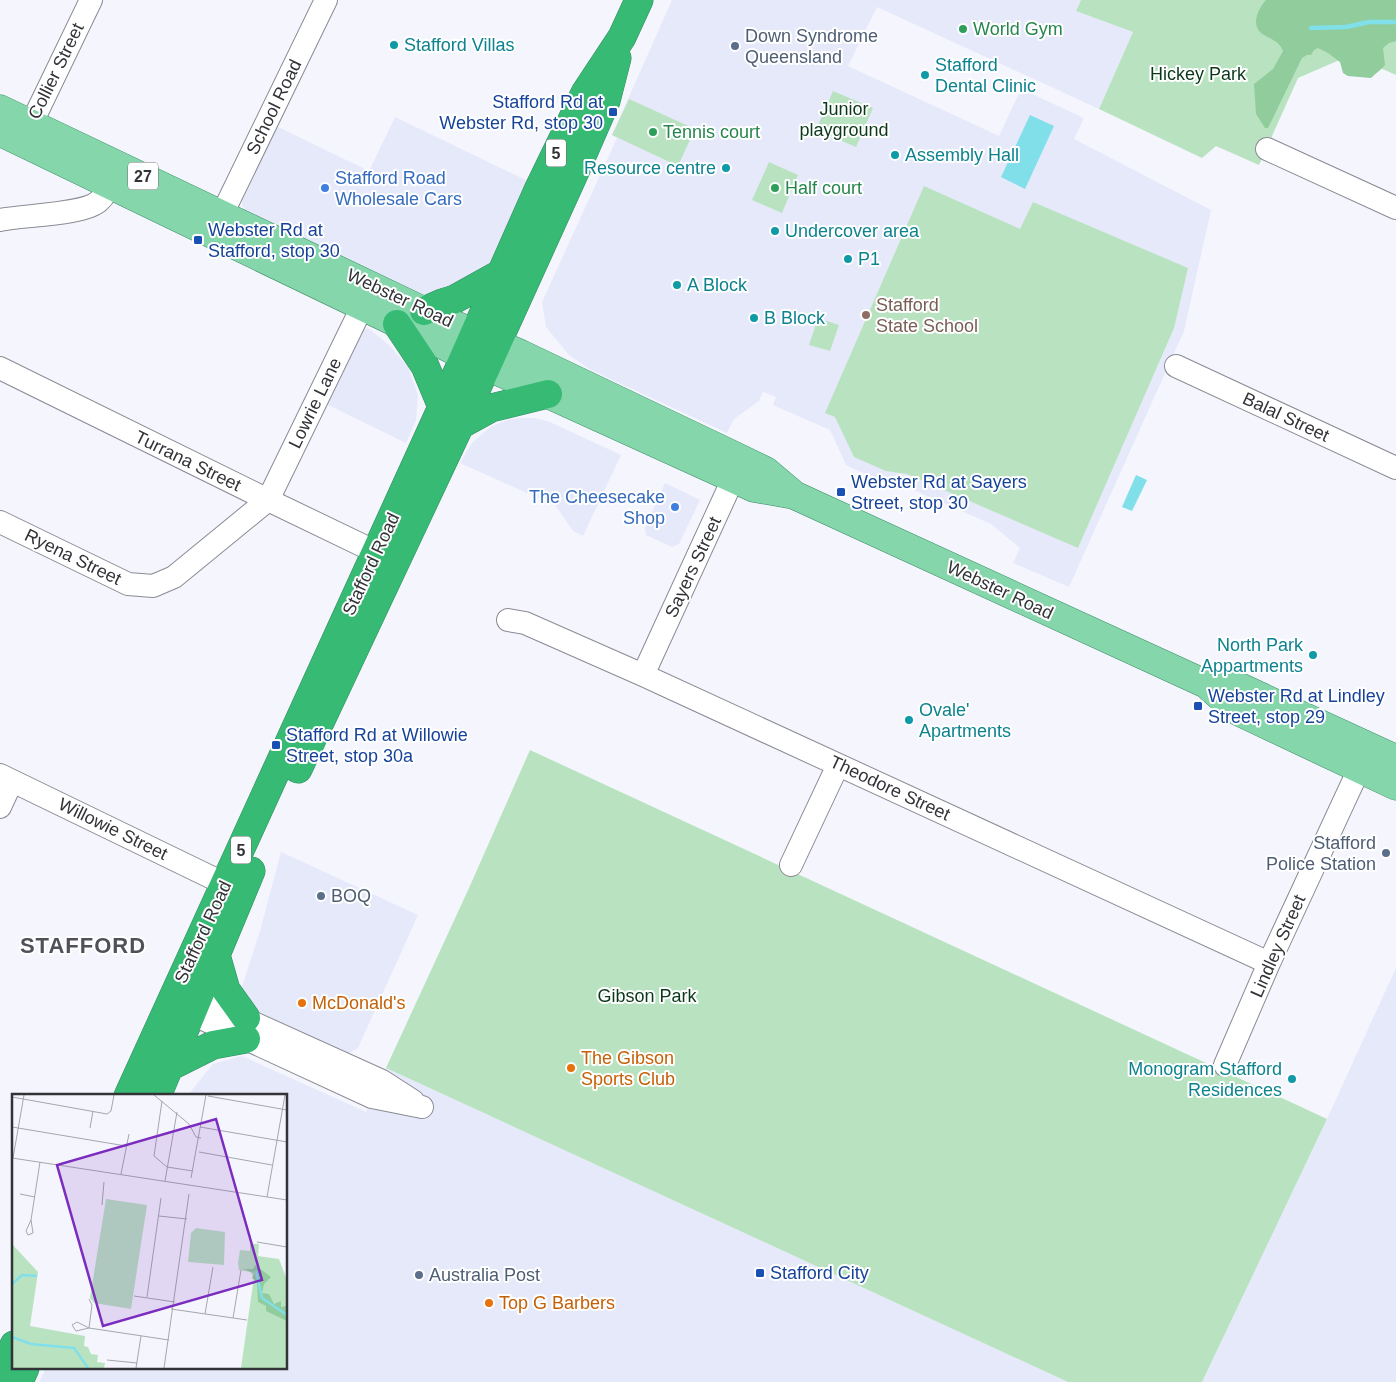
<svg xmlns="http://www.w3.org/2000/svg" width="1396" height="1382" font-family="Arial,sans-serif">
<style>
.built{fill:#e6e9fa}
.green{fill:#b9e3c0}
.forest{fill:#91cc9d}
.water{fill:#81dfe9}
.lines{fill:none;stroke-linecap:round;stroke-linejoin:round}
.stream{stroke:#81dfe9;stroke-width:4.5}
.minor-casing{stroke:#8a8b94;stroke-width:24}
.major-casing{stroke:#358b5f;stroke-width:29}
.highway-casing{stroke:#358b5f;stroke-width:29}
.minor{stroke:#fff;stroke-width:22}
.major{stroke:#86d6ac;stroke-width:28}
.highway{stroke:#36ba74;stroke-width:28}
.leisure-dot{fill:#2e9e5b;stroke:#fff;stroke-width:2}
.culture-dot{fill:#0f9aa8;stroke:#fff;stroke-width:2}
.service-dot{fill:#5c6f8a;stroke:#fff;stroke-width:2}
.transit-dot{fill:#1a4fb4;stroke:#fff;stroke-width:2}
.shop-dot{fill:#3f7fe0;stroke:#fff;stroke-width:2}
.education-dot{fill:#8d6e63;stroke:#fff;stroke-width:2}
.food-dot{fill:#e8710a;stroke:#fff;stroke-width:2}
.labels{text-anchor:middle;stroke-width:4;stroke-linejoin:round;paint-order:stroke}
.shield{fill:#fff;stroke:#707073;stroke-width:1}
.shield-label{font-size:16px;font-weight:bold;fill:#323337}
.leisure-label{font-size:18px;fill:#27864d;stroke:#fff;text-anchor:start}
.service-label{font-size:18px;fill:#4e5e75;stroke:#fff;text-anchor:start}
.culture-label{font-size:18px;fill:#0d838f;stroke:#fff;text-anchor:start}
.street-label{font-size:18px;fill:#323337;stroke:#fff}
.park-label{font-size:18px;fill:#0b381a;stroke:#fff}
.transit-label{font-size:18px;fill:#164399;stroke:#fff;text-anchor:start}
.shop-label{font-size:18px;fill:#366cbe;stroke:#fff;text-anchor:start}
.education-label{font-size:18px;fill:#785e54;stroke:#fff;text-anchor:start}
.food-label{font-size:18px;fill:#c56008;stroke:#fff;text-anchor:start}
.district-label{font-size:22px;font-weight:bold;letter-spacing:1px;fill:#4f5058;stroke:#fff}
.inset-river{fill:none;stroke:#81dfe9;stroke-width:2.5}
.inset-road{fill:none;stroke:#a6a7ae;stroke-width:1}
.view{fill:#7b2cbf;fill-opacity:0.15;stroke:#7b2cbf;stroke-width:2.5}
.inset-edge{fill:none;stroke:#323337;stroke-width:2.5}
</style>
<rect width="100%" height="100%" fill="#f4f5fd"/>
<path class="built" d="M672,0h409l-5,11 57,21 -34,77 -222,-102 -29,59 151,70 22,-47 63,29 -10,21 137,71 -27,121 -115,256 -56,-24 7,-15 -29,-24 -89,-39 -19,-3 -37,-17 -16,-35 -57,-25 3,-8 -13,-5 -4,9 -25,18 -7,14 -136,-63 -22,-15 -23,-28 -4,-25 75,-164 -5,-3z
M395,117l139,67 -39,78 -66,36 -184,-86 -3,-8v-7l34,-71 93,45z
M368,328l22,18 18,21 10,28 -2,25 -10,23 -82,-40 35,-71z
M519,418h15l16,4 71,33 -38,81 -10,-5 -17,-25 -96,-43 12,-20 18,-16 17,-7z
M665,483l35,17 -21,44 -7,3 -26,-12 -1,-7z
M281,852l137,63 -60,133 -10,6 -90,-40 -19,-18 21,-65z
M1396,968v414h-194l125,-263z
M242,1056l124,56 20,-44 682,314h-1029l7,-14h240v-272h-99l26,-32z"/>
<path class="green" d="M1081,0h315v75l-45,-20 -53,23 -39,87 -43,-19 -14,12 -103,-49 34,-77 -57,-21z
M833,91l40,17 -17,39 -40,-17z
M629,99l66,30 -17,37 -66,-31z
M769,162l29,13 -16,38 -30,-13z
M924,186l96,43 13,-27 155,66 -14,60 -96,220 -171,-74 -21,-3 -32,-14 -19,-40 -10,-4z
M818,318l21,7 -9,26 -21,-6z
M530,750l797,369 -125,263h-134l-682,-314 83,-180z"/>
<path class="forest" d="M1266,0h130v41l-7,2 -6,5 2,17c-4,5 -9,8 -14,13l-23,-2 -5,-3 -3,-11 -12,-9 -10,-5 -4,2 -3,5h-4l-5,3 -34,70h-3l-9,-14 -2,-30 19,-15 10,-18c-4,-10 -11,-11 -19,-16 -14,-8 -7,-25 2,-35z"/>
<path class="water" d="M1030,115l24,11 -29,63 -24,-12z
M1136,475l11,5 -15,31 -10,-4z"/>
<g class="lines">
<path class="stream" d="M1311,28l35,-1 23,-5h27"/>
<g class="minor-casing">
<path id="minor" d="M24,139l67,-139
M1267,149l129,59
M221,214l7,-12 98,-202
M0,220c23,-5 84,-5 99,-19 9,-8 12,-21 17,-31
M1176,366l220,102
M0,368l268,132 108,52
M0,522l128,62 25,2 21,-9 94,-77 94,-193
M508,620l17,3 118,52 626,288
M643,675l90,-196 2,-18
M0,775l225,109
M0,807l12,-26
M791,865l47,-100
M183,991l199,90 31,20
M177,1007l195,90 50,10
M1225,1065l44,-102 97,-209"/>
</g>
<g class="major-casing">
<path id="major" d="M0,109l424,202 97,43 214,102 31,15 26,22
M0,132l486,234 268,122 40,7 412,189 29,26 161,76
M1206,684l34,3 156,72"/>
</g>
<g class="highway-casing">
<path id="highway" d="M424,311l18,-8 13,-4 45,-25
M397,324l28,42 17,41
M460,425l31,-17 57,-14
M298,769l162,-344 118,-260 28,-64 11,-43
M216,955l10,35 20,28
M169,1067l44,-22 33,-6
M128,1096l314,-689 96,-217 47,-97 37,-56 17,-37
M157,1096l94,-225
M0,1374l14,-29
M19,1382l6,-14"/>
</g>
<use href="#minor" class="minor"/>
<use href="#major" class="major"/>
<use href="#highway" class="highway"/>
</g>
<g class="leisure-dot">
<circle cx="963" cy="29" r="5"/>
<circle cx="653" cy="132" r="5"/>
<circle cx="775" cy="188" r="5"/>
</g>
<g class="culture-dot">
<circle cx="394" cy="45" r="5"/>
<circle cx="925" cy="75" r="5"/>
<circle cx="895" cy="155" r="5"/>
<circle cx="726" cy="168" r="5"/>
<circle cx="775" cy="231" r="5"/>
<circle cx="848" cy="259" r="5"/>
<circle cx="677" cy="285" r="5"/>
<circle cx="754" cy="318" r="5"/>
<circle cx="1313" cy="655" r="5"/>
<circle cx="909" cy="720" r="5"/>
<circle cx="1292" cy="1079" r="5"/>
</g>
<g class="service-dot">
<circle cx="735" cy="46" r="5"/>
<circle cx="1386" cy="853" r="5"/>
<circle cx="321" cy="896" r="5"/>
<circle cx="419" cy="1275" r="5"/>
</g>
<g class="transit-dot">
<rect x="608" y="107" width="10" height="10" rx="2.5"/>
<rect x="193" y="235" width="10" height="10" rx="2.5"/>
<rect x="836" y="487" width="10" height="10" rx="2.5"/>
<rect x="1193" y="701" width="10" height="10" rx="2.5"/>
<rect x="271" y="740" width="10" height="10" rx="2.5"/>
<rect x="755" y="1268" width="10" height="10" rx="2.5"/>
</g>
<g class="shop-dot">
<circle cx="325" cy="188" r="5"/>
<circle cx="675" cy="507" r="5"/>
</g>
<circle class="education-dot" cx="866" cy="315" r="5"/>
<g class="food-dot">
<circle cx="302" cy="1003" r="5"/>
<circle cx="571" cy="1068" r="5"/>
<circle cx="489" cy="1303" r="5"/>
</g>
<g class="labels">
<g class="shield">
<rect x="546" y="139.5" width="20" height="27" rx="4"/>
<rect x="128" y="162.5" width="30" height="27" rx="4"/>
<rect x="231" y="836.5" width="20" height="27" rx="4"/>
</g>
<g class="shield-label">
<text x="556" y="159">5</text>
<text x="143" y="182">27</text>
<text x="241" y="856">5</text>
</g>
<g class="leisure-label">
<text x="973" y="35">World Gym</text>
<text x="663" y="138">Tennis court</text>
<text x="785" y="194">Half court</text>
</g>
<g class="service-label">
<text x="745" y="42">Down Syndrome<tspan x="745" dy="21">Queensland</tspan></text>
<text x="1376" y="849" text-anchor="end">Stafford<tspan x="1376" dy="21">Police Station</tspan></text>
<text x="331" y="902">BOQ</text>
<text x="429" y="1281">Australia Post</text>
</g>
<g class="culture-label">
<text x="404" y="51">Stafford Villas</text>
<text x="935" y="71">Stafford<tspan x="935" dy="21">Dental Clinic</tspan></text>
<text x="905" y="161">Assembly Hall</text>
<text x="716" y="174" text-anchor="end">Resource centre</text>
<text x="785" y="237">Undercover area</text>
<text x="858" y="265">P1</text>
<text x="687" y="291">A Block</text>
<text x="764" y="324">B Block</text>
<text x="1303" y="651" text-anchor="end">North Park<tspan x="1303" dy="21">Appartments</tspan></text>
<text x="919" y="716">Ovale'<tspan x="919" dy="21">Apartments</tspan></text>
<text x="1282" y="1075" text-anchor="end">Monogram Stafford<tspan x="1282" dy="21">Residences</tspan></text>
</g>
<g class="street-label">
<text transform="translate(56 71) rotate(-64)" y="6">Collier Street</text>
<text transform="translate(274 107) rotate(-64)" y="6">School Road</text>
<text transform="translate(400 298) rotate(25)" y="6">Webster Road</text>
<text transform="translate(315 403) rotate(-64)" y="6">Lowrie Lane</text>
<text transform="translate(1286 417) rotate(25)" y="6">Balal Street</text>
<text transform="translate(188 461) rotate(26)" y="6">Turrana Street</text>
<text transform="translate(73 557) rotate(26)" y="6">Ryena Street</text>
<text transform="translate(371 564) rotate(-65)" y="6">Stafford Road</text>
<text transform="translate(693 567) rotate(-65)" y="6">Sayers Street</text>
<text transform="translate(1000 590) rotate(25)" y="6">Webster Road</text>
<text transform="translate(890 788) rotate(25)" y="6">Theodore Street</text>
<text transform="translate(113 829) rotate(26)" y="6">Willowie Street</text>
<text transform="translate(203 932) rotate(-65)" y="6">Stafford Road</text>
<text transform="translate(1278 946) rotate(-66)" y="6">Lindley Street</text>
</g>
<g class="park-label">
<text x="1198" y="80">Hickey Park</text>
<text x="844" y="115">Junior<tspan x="844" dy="21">playground</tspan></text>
<text x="647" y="1002">Gibson Park</text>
</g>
<g class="transit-label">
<text x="603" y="108" text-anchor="end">Stafford Rd at<tspan x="603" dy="21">Webster Rd, stop 30</tspan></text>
<text x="208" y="236">Webster Rd at<tspan x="208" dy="21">Stafford, stop 30</tspan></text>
<text x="851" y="488">Webster Rd at Sayers<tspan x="851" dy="21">Street, stop 30</tspan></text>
<text x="1208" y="702">Webster Rd at Lindley<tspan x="1208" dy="21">Street, stop 29</tspan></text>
<text x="286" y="741">Stafford Rd at Willowie<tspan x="286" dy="21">Street, stop 30a</tspan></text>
<text x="770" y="1279">Stafford City</text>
</g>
<g class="shop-label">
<text x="335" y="184">Stafford Road<tspan x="335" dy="21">Wholesale Cars</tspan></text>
<text x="665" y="503" text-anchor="end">The Cheesecake<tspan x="665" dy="21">Shop</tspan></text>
</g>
<g class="education-label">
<text x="876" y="311">Stafford<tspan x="876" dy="21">State School</tspan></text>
</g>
<g class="food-label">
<text x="312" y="1009">McDonald's</text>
<text x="581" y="1064">The Gibson<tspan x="581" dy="21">Sports Club</tspan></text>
<text x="499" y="1309">Top G Barbers</text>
</g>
<g class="district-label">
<text x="83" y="953">STAFFORD</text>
</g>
</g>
<g transform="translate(12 1094)">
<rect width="275" height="275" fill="#f4f5fd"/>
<path d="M94,105l41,6 -16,104 -37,-6 -4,-5zM184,134l29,4 -1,33 -36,-3 3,-29zM0,150l26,28 -8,54 55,10 -1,10 4,1 3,7 7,1 -1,7 8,1 -1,5h-92zM238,150h9l-1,12 21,3 8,21v88h-46l13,-91 -4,-5 -11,-2 -1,-7 2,-13 10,1z" fill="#b9e3c0"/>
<path d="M243,171l16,12 -7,7 -2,9 7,1 5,10 7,-3v6l5,-1 1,15 -21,-10v-5l-8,-4 -1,-20 -5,-4 2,-5 -11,-4h10z" fill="#91cc9d"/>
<path class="inset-river" d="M244,177l6,27 25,17M0,190l10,-9 15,1M0,243l19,7 43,4 14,20"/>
<path class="inset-road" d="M142,1l35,29 7,13 5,1M196,2l79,14M0,3l95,17 4,-3 3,-16M150,7l-8,55 13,11 26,4M0,33l114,19M188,33l87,15M78,34l3,-17M187,58l73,13M0,64l275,42M1,64l11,-63M109,80l8,-40M179,84l15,-83M153,87l12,-69M8,100l15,3M255,103l18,-102M90,111l2,-23M147,122l28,3M19,126l2,13 -5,2 -2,-4 5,-11 9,-58M245,148l30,5M122,202l41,6M135,203l14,-99M159,215l76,11M193,220l8,-47M221,224l8,-48M77,234l-13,3 -4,-6 5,-3 12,6 80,12M77,234l3,-23 -3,-6M95,266l30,3M124,274l5,-32M152,274l25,-174"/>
<path class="view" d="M204,25l46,161 -159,46 -46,-161z"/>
<rect width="275" height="275" class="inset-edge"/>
</g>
</svg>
